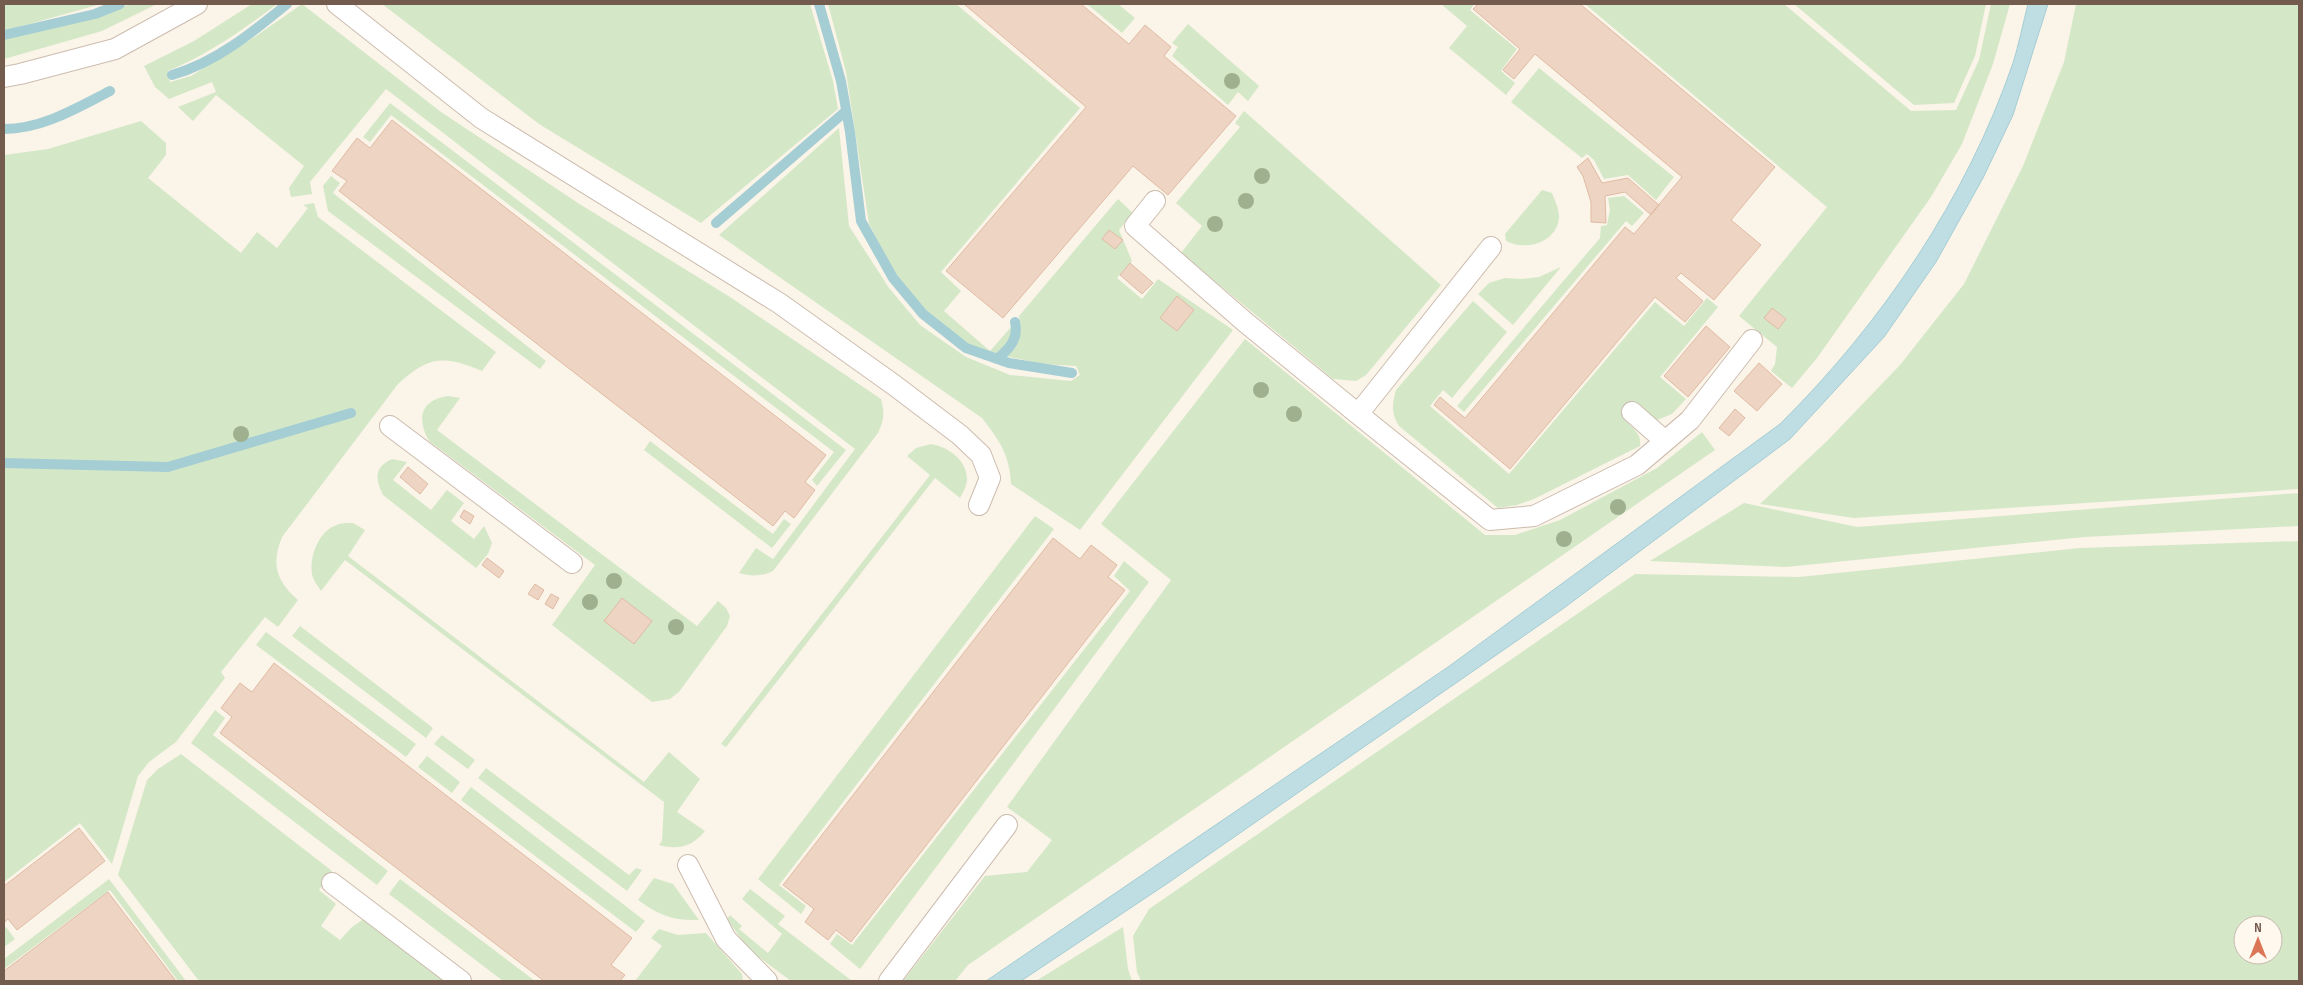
<svg xmlns="http://www.w3.org/2000/svg" width="2303" height="985" font-family="'Sofia Sans Condensed',sans-serif">
<style>
.green{fill:#d4e8c8;fill-rule:evenodd}
.water{fill:#bedee3;stroke:#a5cdd4}
.lines{fill:none;stroke-linecap:round;stroke-linejoin:round}
.stream{stroke:#a5cdd4;stroke-width:10}
.building{fill:#eed4c2;stroke:#e0bba4}
.lane-casing{stroke:#ccbcaf;stroke-width:22}
.lane{stroke:#fff;stroke-width:20}
.tree{fill:#9fb08f}
</style>
<rect width="100%" height="100%" fill="#fbf4e8"/>
<path class="green" d="M4,4h97l-97,27z
M130,4h27l-55,27 -98,28v-21l90,-19z
M252,4h25c-34,26 -69,50 -109,67l2,11 21,-6 65,-40 46,-32 139,108 137,91 152,94 151,102c4,14 3,21 -3,34l-105,138c-12,6 -22,5 -34,2l17,-25 17,11 82,-110 -469,-360 -76,93 2,12 -21,3 -2,-9 15,-22 -88,-71 -23,26 -15,-14 38,-15 -4,-10 -43,17 -14,-12 -11,-21 50,-25z
M382,4h428l23,77 5,28 -137,114 -162,-99z
M828,4h128l124,104 -139,164 20,19 -17,20 46,40 22,-25c0,15 -6,21 -17,29l-28,-10 -42,-33 -29,-35 -27,-53 -23,-152z
M1087,4h31l17,14 -13,15z
M1441,4h33l-4,6 47,39 -16,22 14,12 -9,12 -57,-47 18,-22z
M1585,4h199l127,107 45,-1 23,-50 12,-56h19l-17,60 -31,80 -31,53 -114,161 -25,30 -21,-17 4,-7 2,-17 -38,-31 88,-109z
M1794,4h192l-11,52 -21,47 -40,2z
M2076,4h223v485l-445,29 -94,-14 67,-63 73,-76 64,-81 59,-118 41,-104z
M1188,24l71,62 -11,15 -10,-9 -10,13 -56,-49 6,-9 -6,-4z
M1539,68l135,109 -18,23 -28,-25 -24,4 -10,-19 -7,-6 -5,4 -71,-56z
M390,103l456,347 -29,36 -5,-6 22,-28 -443,-337 -21,27 -7,-5z
M1244,111l197,174 -75,90 -10,6 -23,-2 -152,-126 21,-27 -26,-23 64,-76 -5,-4z
M141,121l25,22v12l-18,23 93,75 16,-21 20,16 31,-40 -5,-3 11,-2 4,14 178,135 -14,19c-38,-16 -53,-15 -84,13l-116,153c-11,27 -6,44 16,63l-20,27 -13,-10 -44,55 4,6 -49,64 -27,20 -11,14 -26,88 -32,-41 -76,59v-727l44,-6z
M839,128l10,98 40,62 31,37 46,32 44,18 61,6 9,-6 -4,-9 -33,-2 -38,-8c14,-11 18,-23 14,-40l99,-117 15,14 -14,17 13,31 -15,17 25,21 16,-20 75,51 -153,200 -69,-46c-1,-29 -12,-44 -29,-66l-263,-183z
M331,176l9,7 -7,10 213,168 -6,8 -212,-158 -5,-25z
M1542,190l10,3c4,10 9,20 6,30 -6,22 -35,27 -52,18l-1,-7z
M1624,196l20,17 -12,13 -6,-5 -162,191 -7,-6 143,-168 1,-12 6,-1 3,-15 -2,-12z
M1561,267l-48,58 -35,-31 11,-11 16,-5 17,1 17,-2z
M1707,298l11,9 -58,70 26,22 -14,15 -15,6 -19,-17 -14,16c8,9 18,14 16,27l-106,53 -17,6 -19,3 -99,-82c-8,-13 -7,-22 -3,-36l77,-89 34,31 -55,66 -9,-8 -13,16 79,68 146,-172 29,24z
M1245,339l240,196h30l45,-15 97,-52 45,-36 13,18 -747,515 -13,16h-52l82,-105 42,-4 25,-32 -45,-33 164,-227 -70,-56z
M448,396l12,2 -23,32 260,196 21,-25 8,7 4,8 -3,10 -48,66 -9,7 -18,3 -100,-77 43,-60 -166,-124c-13,-23 -8,-41 19,-45z
M650,441l123,93 11,-15 7,5 -19,24 -128,-98z
M931,444c17,3 36,16 36,35 0,7 -4,13 -7,19l-25,-20 -209,269 -5,-3 209,-269 -23,-19 9,-8z
M392,459l15,3 -14,18 38,30 16,-20 17,13 -13,18 23,18 10,-13 8,17 -4,11 -12,14 -93,-73c-8,-16 -9,-28 9,-36z
M2299,493v33l-214,11 -299,30 -136,-6 94,-58 113,24z
M1035,516l19,13 -275,356 27,21 -5,8 -43,-35z
M353,523l12,7 -17,26 296,226 25,-30 31,27 -23,33 28,19c-13,16 -27,19 -46,14l3,-4 2,-39 -319,-242 -24,31c-3,-5 -8,-11 -9,-17 -3,-17 7,-44 25,-49 4,-2 11,-2 16,-2z
M2299,541v440h-1158l-4,-9 -4,-36 16,-27 486,-335 164,3 281,-29zM2243,925h30v30h-30z
M1124,561l25,21 -289,387 -30,-25 7,-10 15,11 278,-354 -16,-15z
M300,626l133,102 -7,10 -134,-102z
M266,632l150,112 -10,13 -150,-112z
M215,710l10,8 -12,17 175,136 -11,14 -186,-142z
M442,735l33,25 -7,9 -34,-25z
M181,754l151,117 -13,19 17,14 -15,22 19,14 12,-13 13,-9 80,63h-246l-81,-106 29,-95 11,-11z
M427,756l33,26 -8,11 -34,-26z
M486,768l143,107 7,-7 6,2 -15,21 -149,-113z
M471,787l174,134 -9,11 -175,-132z
M654,878l19,6 26,36c-25,1 -41,-5 -61,-20z
M109,879l77,102h-8l-68,-91 -106,79v-10z
M400,879l135,102h-32l-114,-87z
M750,889l35,27 -7,8 74,57h-61l-42,-31 -22,-31 3,-4 12,11 -3,3 29,24 14,-19 -40,-35z
M6,927l9,12 -11,8v-18z
M1123,927l5,42 4,12h-96z
M659,929l19,6 28,-2 36,41 1,7h-108l27,-35 -11,-8z"/>
<path class="water" d="M2028,4h20l-35,111 -30,63 -47,84 -52,75 -94,102 -226,169 -396,275 -147,98h-35l462,-314 332,-243c102,-101 186,-225 233,-361 6,-19 10,-40 15,-59z"/>
<g class="lines">
<path class="stream" d="M819,4l22,77 9,51 11,89 32,57 30,36 43,34 43,15 63,10
M4,35l91,-21 25,-10
M172,75c43,-12 81,-43 115,-71
M4,129c38,0 73,-21 106,-38
M716,223l130,-112
M997,359c12,-10 22,-20 18,-37
M4,463l164,4 183,-54"/>
</g>
<path class="building" d="M964,4h117l48,40 16,-19 26,22 -7,9 72,60 -68,79 -35,-29 -130,152 -57,-47 140,-164z
M1478,4h102l195,163 -44,53 30,25 -47,55 -33,-27 -5,5 27,23 -18,21 -30,-25 -145,172 -76,-64 6,-8 25,21 160,-191 9,7 48,-57 -147,-123 -21,25 -11,-9 17,-21 -47,-40z
M392,120l434,335 -21,27 10,8 -21,28 -9,-7 -12,15 -434,-335 8,-10 -15,-10 25,-33 13,10z
M1588,158l14,25 26,-5 31,27 -8,10 -26,-23 -20,4 1,27 -15,-1v-20l-8,-26 -6,-9z
M1109,230l14,10 -8,9 -13,-10z
M1130,263l23,20 -11,11 -22,-19z
M1177,296l17,14 -17,21 -17,-13z
M1772,308l14,11 -8,10 -14,-11z
M1706,326l24,21 -42,50 -24,-21z
M1759,363l23,21 -25,27 -23,-20z
M1735,409l10,9 -16,18 -10,-8z
M408,467l20,17 -8,10 -20,-17z
M464,510l10,6 -4,8 -10,-7z
M1053,538l27,21 11,-14 26,20 -9,12 17,13 -274,352 -15,-12 -8,10 -23,-18 9,-13 -31,-24z
M487,558l17,13 -5,7 -17,-13z
M535,584l9,6 -6,10 -10,-6z
M551,594l8,4 -6,11 -8,-5z
M622,598l30,23 -18,23 -30,-23z
M274,663l358,275 -21,27 14,10 -5,6h-76l-324,-248 12,-16 -11,-9 19,-25 12,9z
M79,828l26,33 -88,69 -9,-11 -4,4v-37z
M108,892l68,89h-172v-10z"/>
<g class="lines">
<g class="lane-casing">
<path id="lane" d="M337,4l144,114 298,185 115,82 66,50 21,20 9,23 -11,27
M4,77l16,-3 95,-25 82,-45
M1155,201l-20,25 110,96 113,92 133,-167
M1632,412l33,29
M1358,414l132,106 44,-4 103,-51 53,-45 62,-80
M390,426l182,137
M688,865l38,74 41,42
M332,883l129,98
M889,981l118,-156"/>
</g>
<use href="#lane" class="lane"/>
</g>
<g class="tree">
<circle cx="1232" cy="81" r="8"/>
<circle cx="1262" cy="176" r="8"/>
<circle cx="1246" cy="201" r="8"/>
<circle cx="1215" cy="224" r="8"/>
<circle cx="1261" cy="390" r="8"/>
<circle cx="1294" cy="414" r="8"/>
<circle cx="241" cy="434" r="8"/>
<circle cx="1618" cy="507" r="8"/>
<circle cx="1564" cy="539" r="8"/>
<circle cx="614" cy="581" r="8"/>
<circle cx="590" cy="602" r="8"/>
<circle cx="676" cy="627" r="8"/>
</g>
<rect width="2303" height="985" fill="none" stroke="#735c4e" stroke-width="10"/>
<g transform="translate(2258 940)"><circle r="24" fill="#fef8ef" stroke="#c6baaf"/>
<path d="M0-4L9 19L0 12L-9 19Z" fill="#db7657"/>
<text y="-8" font-size="14" font-weight="bold" text-anchor="middle" fill="#735c4e">N</text>
</g>
</svg>
